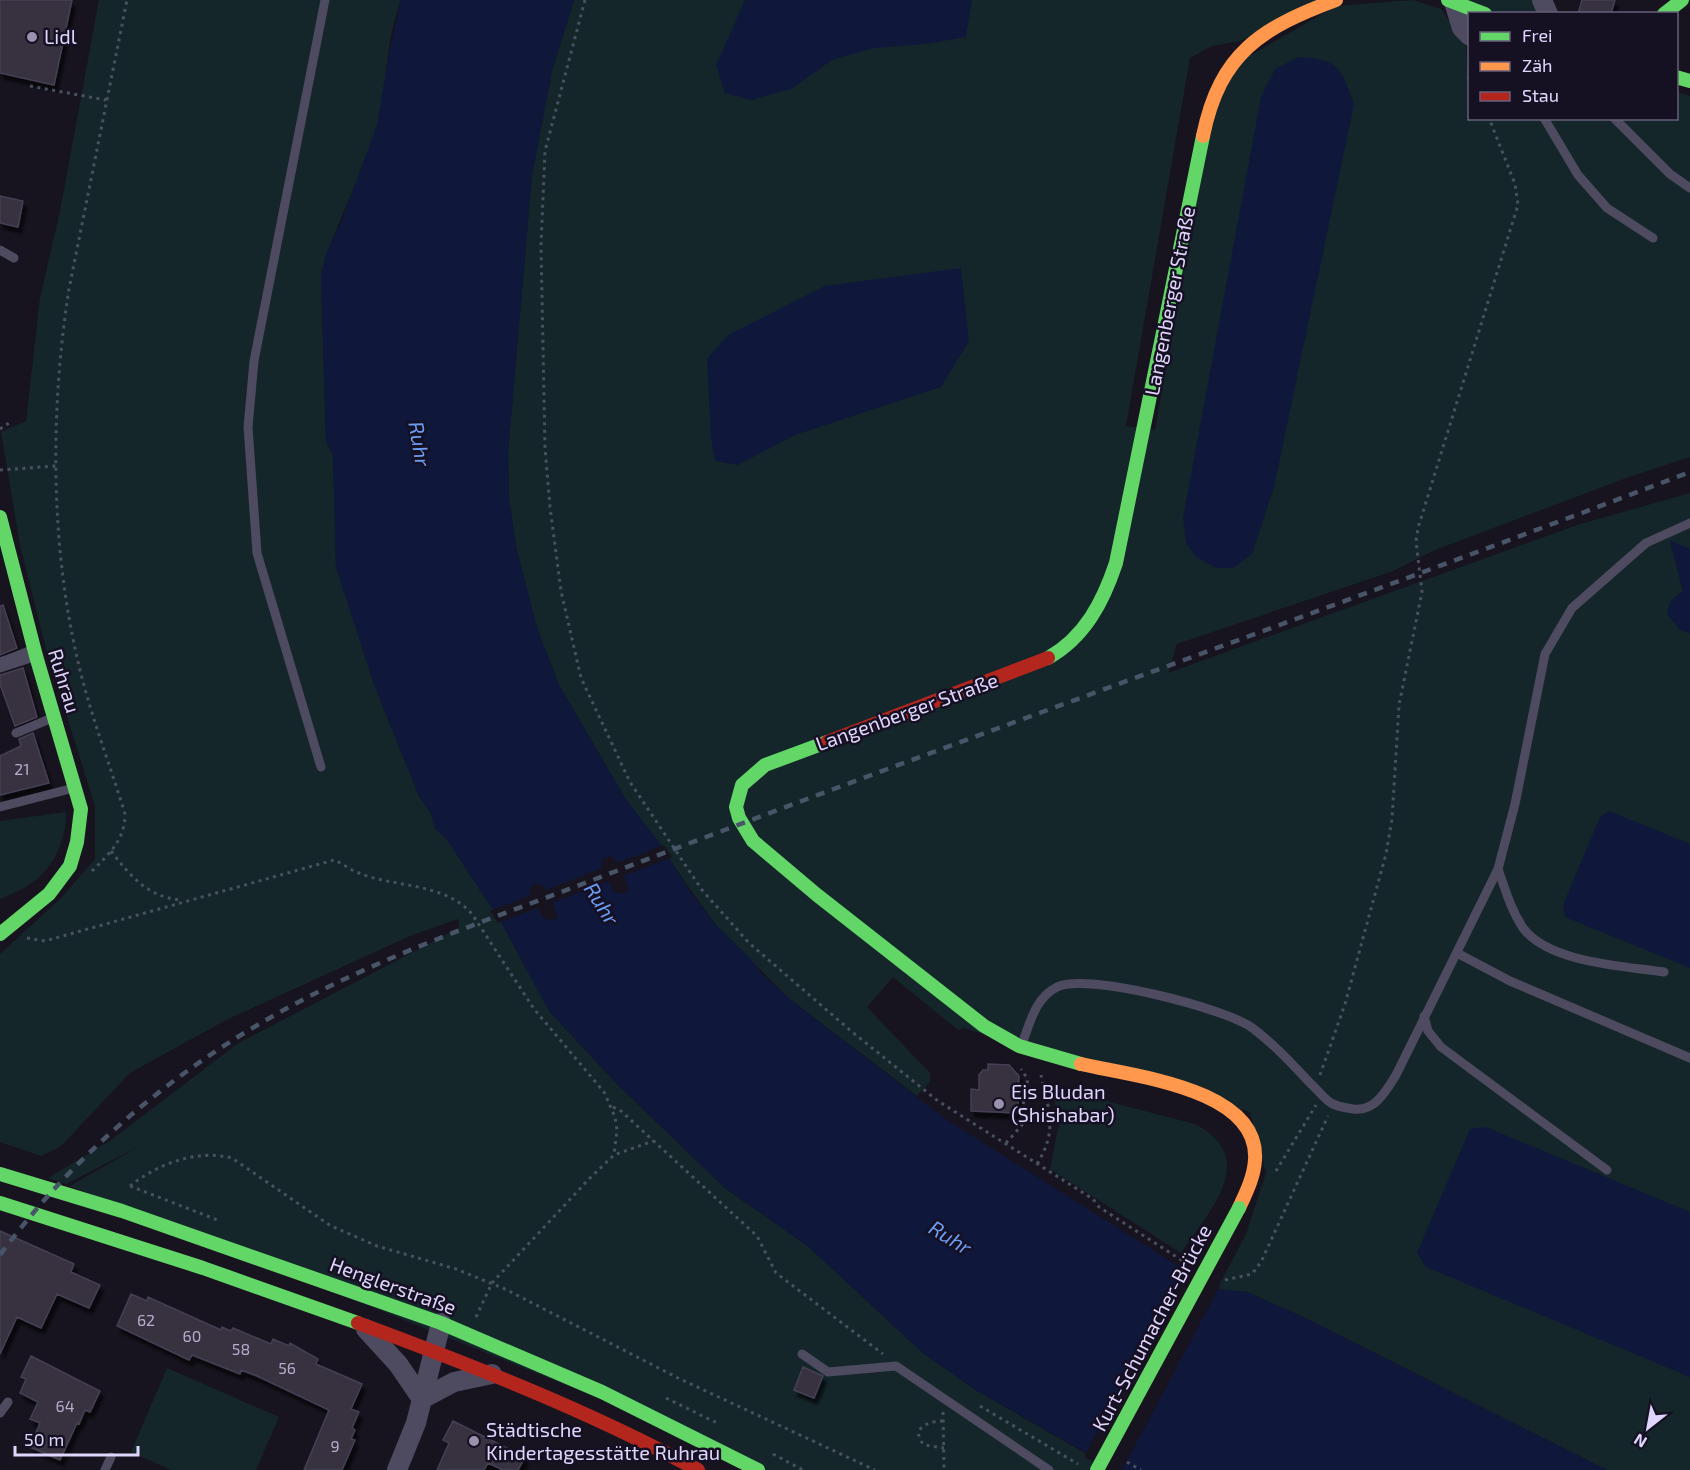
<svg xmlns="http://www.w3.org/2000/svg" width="1690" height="1470" font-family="'Exo 2',sans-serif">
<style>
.green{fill:#14262a}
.water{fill:#0f173b;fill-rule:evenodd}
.pier{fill:#17141f}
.building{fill:#373241;stroke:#453f52;stroke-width:1.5;filter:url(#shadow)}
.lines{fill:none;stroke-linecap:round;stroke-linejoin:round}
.path{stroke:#495160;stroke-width:3;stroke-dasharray:3 4.5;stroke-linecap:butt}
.lane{stroke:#4e4a5f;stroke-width:9}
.street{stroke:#4e4a5f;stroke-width:20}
.fast{stroke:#63d668;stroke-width:14}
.slow{stroke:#ff974d;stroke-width:14}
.jam{stroke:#b3261e;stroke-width:14}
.rail{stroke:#485568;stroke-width:4.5;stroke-dasharray:9 8;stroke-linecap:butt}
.fast-bridge{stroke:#63d668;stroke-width:14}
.poi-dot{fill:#9a91af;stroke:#161023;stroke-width:2}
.labels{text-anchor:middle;stroke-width:5;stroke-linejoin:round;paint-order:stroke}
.number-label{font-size:16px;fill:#b6accd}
.poi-label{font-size:20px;fill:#e0d5fc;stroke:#161023;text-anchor:start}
.street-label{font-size:20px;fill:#e0d5fc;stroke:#161023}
.water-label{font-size:21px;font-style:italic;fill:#6b9cf4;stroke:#161023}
</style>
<defs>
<filter id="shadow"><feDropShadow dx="3.5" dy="6" stdDeviation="1.5" flood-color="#0009"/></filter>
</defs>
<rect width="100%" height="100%" fill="#17141f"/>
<path class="green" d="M99,0h302c-16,40 -13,85 -24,126 -14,51 -43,98 -56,149l5,166 7,13 3,113 39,120 44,109 12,18 4,14 12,11 54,83 48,89 69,74 107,103 85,60 113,105 51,36 121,70 -6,11h-334l-69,-37 -616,-247 68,-39 -72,37 -18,-6 63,-38 126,-96 222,-116 -1,-9 -48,17 -184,84 -96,53 -70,74 -19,9 -41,-14v-188l61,-56 34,-39v-53l-49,-157 -26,-104 -19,-113 25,-11 14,-123 20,-87z
M574,0h744l-78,41 -28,5 -22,12 -64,368 29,4 56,-315 28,-53 97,-56 77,-6 28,9 25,35 4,74h206l1,-26 13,4v361l-61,20 -194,73 -42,21 -216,73 -9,29 409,-148 113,-32v56l-20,-8 13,50 -13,11 10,28 10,3v837h-83l-304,-153 -56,-25 -30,-3 29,-55 20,-61 -16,-61 -287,-84 -5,2 -65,-53 -26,30 63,66v9l-13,14 -126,-96 -75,-75 -91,-127 -66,-113 -22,-57 -20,-77 -8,-51 -1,-48 24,-277 20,-104z
M1460,0h80l6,13h-51z
M66,812c1,25 -12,56 -33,70 -9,7 -22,12 -33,17v-78z
M1052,1087l143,37c66,34 14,87 -14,129l-131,-84 9,-46z
M167,1368l112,49 -23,53h-85l-40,-18z"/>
<path class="water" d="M401,0h173l-22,71 -20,104 -24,277 1,48 8,51 20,77 22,57 66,113 34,44 28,45 29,38 35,34 11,15 29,26 156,120 239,151 31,18 30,3 56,25 304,153h-491l-142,-81 -51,-36 -113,-105 -85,-60 -107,-103 -69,-74 -48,-89 -54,-82 -12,-12 -4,-14 -12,-18 -44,-109 -39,-120 -3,-113 -7,-13 -5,-166 6,-24 15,-31 35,-95 11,-66zM610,856l7,5 12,28 -4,5 -11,-2 -12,-24 1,-9zM535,883l10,4 13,29 -4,5 -11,-3 -14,-28z
M745,0h227l-6,37 -41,7 -51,4 -42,12 -41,29 -40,11 -26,-7 -9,-28z
M1299,57c40,2 42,11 55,47l-80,383 -22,67 -19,14h-16l-20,-10 -11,-15 -3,-25 78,-421 14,-28z
M961,268l8,73 -28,46 -146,48 -57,30 -23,-4 -4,-23 -4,-79 21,-24 97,-49z
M1670,540l20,9v84l-10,-3 -13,-16 3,-12 13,-11z
M1609,811l81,33v124l-125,-51 -2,-12 37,-88z
M1486,1127l204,85v165l-264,-110 -9,-14 53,-124z"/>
<path class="pier" d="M664,845l8,12 -51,20 -6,-13z
M605,867l6,13 -62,24 -6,-13z
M534,894l6,13 -42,16 -8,-12z
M1186,1267l34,19 -98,184h-12l-26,-13z"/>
<path class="building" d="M0,0h72l-18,85 -54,-12z
M1582,0h33l-4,14h-33z
M0,196l23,5 -5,26 -18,-4z
M3,605l14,43 -17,7v-49z
M23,668l14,49 -22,9 -15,-42v-9z
M33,733l16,50 -49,12v-39l21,-10 -2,-7z
M988,1064l21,1 10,11 -1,37 -47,-2v-22l8,1v-15l4,-5h5z
M0,1231l74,33 -3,8 29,13 -11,23 -32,-14 -16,34 -24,-11 -17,37z
M131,1294l16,7 1,-4 73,33 1,-3 9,4 2,-3 38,16 2,-5 16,7 1,-3 28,16 -2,5 46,20 -11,25 8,3 -7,16 3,2 -4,9 4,1 -13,30h-38l25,-60 -72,-34 -16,-6 -1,4 -48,-19 -3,5 -72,-34z
M31,1356l69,35 -10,21 -5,-2 -6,14 -2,-1 -17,37 -30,-13 10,-24 -10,-4 8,-17 -18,-9 6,-14 -5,-2z
M803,1367l20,9 -9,22 -20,-8z
M453,1421l72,36 -7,13h-15l-15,-7 -4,7h-47l12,-27 -6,-3z"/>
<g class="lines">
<path class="path" d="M585,0l-40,151 -4,94 4,203 5,59 11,84 20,87 49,104 72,108 47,53 102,88 87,70 155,98 6,8 87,56
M1470,70l-3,4 3,7
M30,86l76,14
M0,429l12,-8
M0,470l56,-4
M111,851c20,26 37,46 70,49
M92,871c17,-17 33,-31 33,-57 -15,-49 -34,-98 -46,-148 -29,-120 -29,-256 -10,-377l58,-289
M27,938l18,3 289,-81c9,3 15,10 25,13 36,15 85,9 113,41l62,95 70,83 11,25 2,13 -3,25
M1320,1075l25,-71 41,-150 6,-35 7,-114 23,-113 -6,-51 2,-13 100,-323 -3,-21 -26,-66
M613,1107l8,4 136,125 19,37 107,81
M1006,1143l16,-18 2,-32 4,-4 -1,-11 -6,-9
M1037,1164c21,-34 12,-53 4,-89
M1276,1171l40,-66
M130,1186c28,-22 66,-37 102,-28l99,68 46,20 79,23 49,20 173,89 197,92
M130,1186l90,35
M1225,1280l27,-6 9,-12 67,-146
M476,1317l16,-34 97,-104 25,-24 39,-14
M666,1398l51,25
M980,1406l98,58
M943,1412l1,58
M943,1421c-14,0 -34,7 -19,24l20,3
M773,1454l30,16
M1127,1462l14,8"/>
<path class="lane" d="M1544,118l34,57 29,33 46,30
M1614,118l56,56 20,14
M0,250l14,8
M0,662l32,-12
M0,668l34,-11
M16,733l36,-15
M321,767l-64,-214 -9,-126 6,-66 71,-361
M0,807l74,-19
M1498,869c7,20 13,41 25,59 26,35 101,38 141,44
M1457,953l53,28 180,77
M1424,1016l4,15 13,16 166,123
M1022,1044c8,-21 13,-46 35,-57 29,-15 166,21 194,40 22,16 41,37 60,57 6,5 13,15 20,19 5,3 15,5 22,6 22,3 33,-18 43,-34l102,-206 17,-65 30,-150 27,-46 74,-65 44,-20
M802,1354l26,18 68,-6 153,104
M0,1413l8,-11
M105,1470l6,-13"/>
<path class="street" d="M1542,0l6,14
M1454,2l8,26 8,8
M366,1329l32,35 24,35
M422,1399l32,-17 38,-8
M397,1470l19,-47 25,-100"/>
<path class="fast" d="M1448,0l37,14
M1664,14l18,-14
M1676,77l14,4
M0,517l36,139 45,153 -4,33 -7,24 -21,28 -49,40
M1048,658c37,-21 55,-56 68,-95l87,-427
M827,742l-62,23 -23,20 -6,22 3,11 14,23 64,54 167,131 35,20 62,18
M0,1174l122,37 319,112 161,69 156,78
M0,1203l203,65 155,55"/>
<path class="slow" d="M1203,136c17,-83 58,-108 133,-136
M1081,1064c50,12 179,24 174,96 -1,17 -9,33 -16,48"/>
<path class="jam" d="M827,742l221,-84
M358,1323c116,43 231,88 340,147"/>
<path class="rail" d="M0,1255c81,-110 189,-197 310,-259 84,-43 174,-75 262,-108 112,-43 224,-85 337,-127 260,-96 521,-190 781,-289"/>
<path class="fast-bridge" d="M1097,1470l142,-262"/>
</g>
<g class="poi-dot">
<circle cx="32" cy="37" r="6"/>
<circle cx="999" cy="1104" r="6"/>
<circle cx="474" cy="1441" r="6"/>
</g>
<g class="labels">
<g class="number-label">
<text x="22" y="775">21</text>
<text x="146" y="1326">62</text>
<text x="192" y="1342">60</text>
<text x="241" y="1355">58</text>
<text x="287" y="1374">56</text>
<text x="65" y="1412">64</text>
<text x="335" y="1452">9</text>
</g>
<g class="poi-label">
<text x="44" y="44">Lidl</text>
<text x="1011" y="1099">Eis Bludan<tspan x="1011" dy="23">(Shishabar)</tspan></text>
<text x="486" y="1437">Städtische<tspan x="486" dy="23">Kindertagesstätte Ruhrau</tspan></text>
</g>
<g class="street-label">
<text transform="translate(1170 301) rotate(-79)" y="7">Langenberger Straße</text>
<text transform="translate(64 681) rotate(73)" y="7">Ruhrau</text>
<text transform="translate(907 712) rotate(-20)" y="7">Langenberger Straße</text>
<text transform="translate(393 1286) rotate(20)" y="7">Henglerstraße</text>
<text transform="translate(1152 1328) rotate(-62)" y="7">Kurt-Schumacher-Brücke</text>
</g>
<g class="water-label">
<text transform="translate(419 444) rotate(80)" y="7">Ruhr</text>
<text transform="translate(601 904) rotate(58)" y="7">Ruhr</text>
<text transform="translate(950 1238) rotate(32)" y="7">Ruhr</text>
</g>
</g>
<rect x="1468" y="12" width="210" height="108" fill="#161023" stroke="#675f7a" stroke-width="1.5"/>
<rect x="1480" y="32" width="30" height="9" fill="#63d668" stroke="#675f7a" stroke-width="1.5"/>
<text x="1522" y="42" font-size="18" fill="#e0d5fc">Frei</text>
<rect x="1480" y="62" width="30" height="9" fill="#ff974d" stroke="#675f7a" stroke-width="1.5"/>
<text x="1522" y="72" font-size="18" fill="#e0d5fc">Zäh</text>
<rect x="1480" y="92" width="30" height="9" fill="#b3261e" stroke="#675f7a" stroke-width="1.5"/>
<text x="1522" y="102" font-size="18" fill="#e0d5fc">Stau</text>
<g transform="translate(1648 1428) rotate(211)" stroke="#161023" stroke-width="4.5" paint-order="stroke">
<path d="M0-4.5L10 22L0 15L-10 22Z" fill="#e0d5fc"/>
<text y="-9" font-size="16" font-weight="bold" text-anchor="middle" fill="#e0d5fc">N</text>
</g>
<path d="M15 1446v9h123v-9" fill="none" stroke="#e0d5fc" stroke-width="3"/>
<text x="24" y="1446" font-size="18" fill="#e0d5fc" stroke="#161023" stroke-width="4.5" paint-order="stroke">50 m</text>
</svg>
